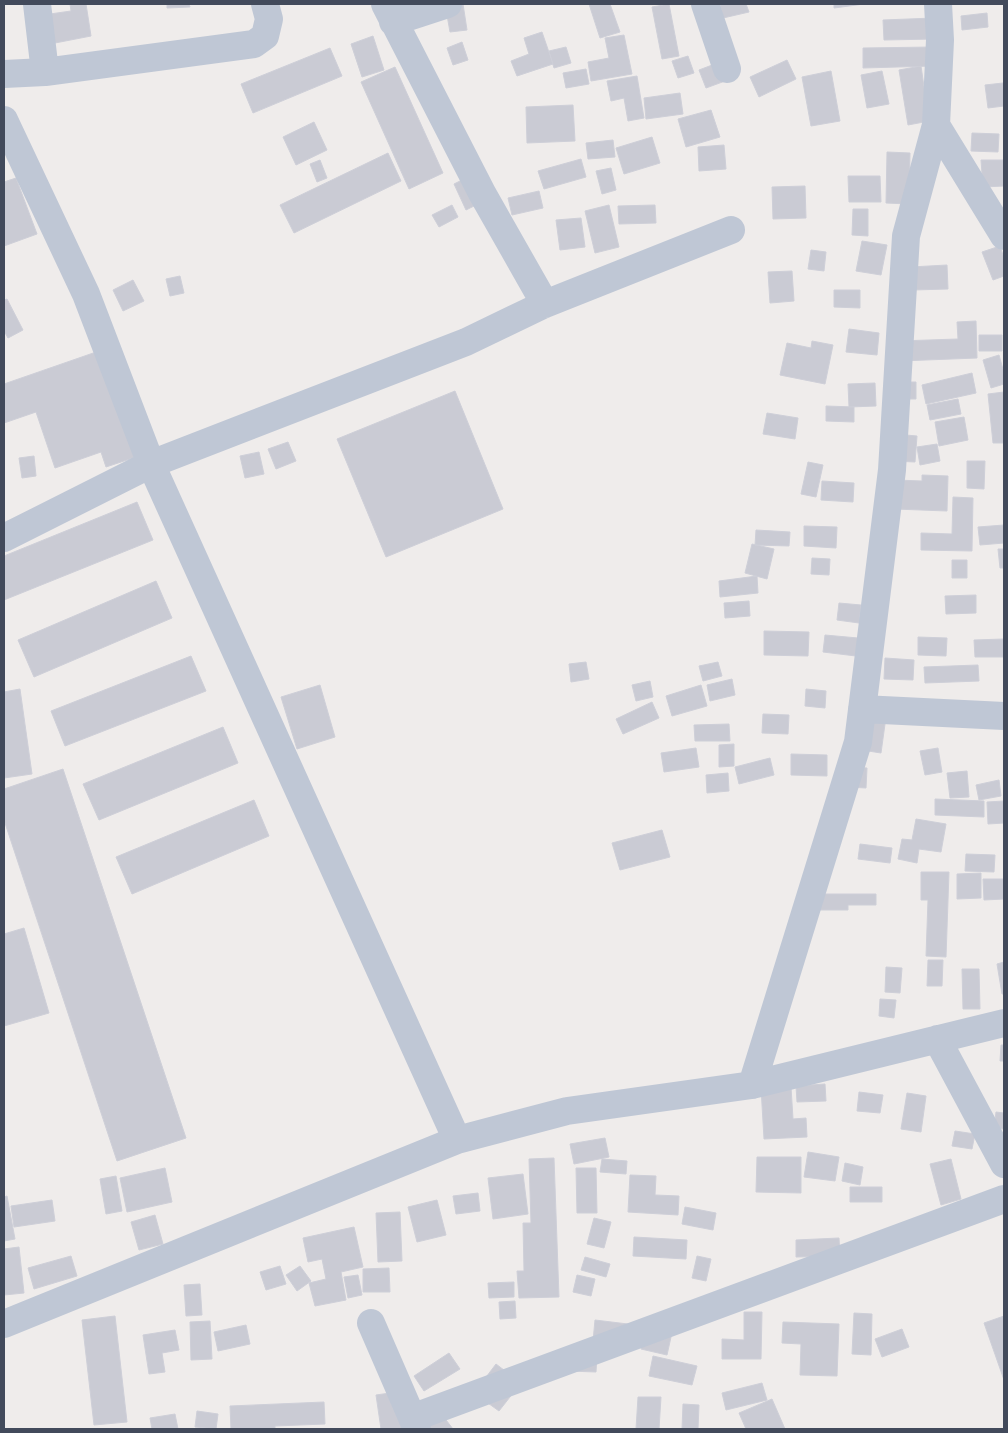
<svg xmlns="http://www.w3.org/2000/svg" width="1008" height="1433" font-family="'Space Grotesk',sans-serif">
<style>
.building{fill:#cacbd4;stroke:#cecfd8}
.lines{fill:none;stroke-linecap:round;stroke-linejoin:round}
.street{stroke:#bfc7d5;stroke-width:28}
</style>
<rect width="100%" height="100%" fill="#efeceb"/>
<path class="building" d="M70,4h16l5,32 -36,7 -5,-29 21,-3z
M167,4h22l1,3 -23,1z
M445,4h18l4,26 -17,2z
M589,4h21l10,28 -20,6z
M669,4l10,52 -17,3 -10,-52z
M720,4h26l3,8 -26,6z
M834,4h30l-30,4z
M987,13l1,14 -26,3 -1,-14z
M934,18v21l-50,1 -1,-20z
M542,32l11,32 -36,12 -6,-15 18,-7 -5,-16z
M624,35l8,39 -41,7 -3,-19 21,-4 -4,-20z
M373,36l11,34 -22,7 -11,-33z
M462,42l6,18 -15,5 -6,-17z
M566,47l5,16 -17,5 -5,-17z
M932,47v19l-69,2v-20z
M330,48l12,28 -89,37 -12,-29z
M688,56l6,17 -16,5 -6,-17z
M728,59l8,18 -30,11 -7,-18z
M787,60l9,19 -37,18 -9,-20z
M921,66l8,55 -21,4 -9,-55z
M395,67l48,106 -34,16 -48,-107z
M586,69l3,15 -23,4 -3,-15z
M831,71l9,50 -29,5 -9,-49z
M882,71l7,33 -22,4 -6,-33z
M637,76l7,42 -16,3 -4,-23 -13,3 -4,-20z
M1003,83l1,23 -16,2 -3,-23z
M680,93l3,21 -37,5 -2,-21z
M573,105l2,36 -48,2 -1,-36z
M711,110l9,27 -34,10 -8,-28z
M314,122l13,28 -31,15 -13,-28z
M972,133l27,1 -1,18 -27,-1z
M652,137l8,26 -36,11 -8,-26z
M613,140l2,17 -27,2 -2,-16z
M724,145l2,24 -27,2 -1,-24z
M887,152l23,1 -1,51 -23,-1z
M388,153l13,28 -107,52 -14,-28z
M581,159l5,18 -42,12 -6,-18z
M320,160l7,18 -10,4 -7,-18z
M981,160h23v26l-21,1z
M611,168l5,22 -14,4 -6,-23z
M848,176h32l1,26h-32z
M468,177l12,26 -14,7 -12,-26z
M16,178l21,56 -33,12v-64z
M805,186l1,32 -33,1 -1,-32z
M539,191l4,17 -31,7 -4,-17z
M452,205l6,12 -19,10 -7,-12z
M609,205l10,42 -24,6 -10,-42z
M655,205l1,18 -37,1 -1,-18z
M853,209h15v27l-16,-1z
M581,218l4,29 -25,3 -4,-30z
M862,241l25,4 -6,30 -25,-4z
M1000,246l4,12v18l-11,4 -11,-28z
M811,250l15,2 -2,19 -16,-2z
M947,265l1,24 -35,1 -2,-23z
M792,271l2,30 -24,2 -2,-31z
M180,276l4,17 -14,3 -4,-17z
M133,280l11,21 -21,10 -10,-21z
M834,290h26v18l-26,-1z
M7,299l16,31 -15,8 -4,-7v-31z
M976,321l1,37 -77,3 -1,-20 59,-2 -1,-17z
M849,329l30,4 -2,22 -31,-3z
M979,335h23v16h-23z
M812,341l21,4 -8,39 -45,-9 7,-32 24,5z
M99,351l40,105 -33,11 -5,-15 -46,16 -19,-56 -32,11v-39z
M999,355l5,18v11l-13,4 -8,-28z
M972,373l4,20 -50,11 -4,-19z
M898,382h18v17h-19z
M875,383l1,23 -27,1 -1,-23z
M455,391l48,118 -117,48 -49,-118z
M1004,392v51h-11l-5,-49z
M958,399l3,15 -31,6 -3,-15z
M826,406l28,1v15l-28,-1z
M767,413l31,5 -3,21 -32,-5z
M964,417l4,23 -29,6 -4,-24z
M895,434l22,2 -2,26 -22,-1z
M288,442l8,19 -20,8 -8,-20z
M937,444l3,17 -20,4 -3,-18z
M259,452l5,22 -19,4 -5,-22z
M34,456l2,20 -14,2 -3,-20z
M967,461h18l-1,28 -17,-1z
M808,462l15,3 -7,32 -15,-3z
M922,475l26,1 -1,35 -52,-2 1,-29 26,1z
M822,481l32,2 -1,19 -32,-2z
M953,497l20,1 -1,53 -51,-1v-17l31,1z
M137,502l16,38 -149,60v-44z
M1004,525v18l-24,2 -2,-18z
M804,526l33,1 -1,21 -32,-2z
M756,530l34,2 -1,14 -34,-1z
M752,544l22,5 -7,30 -22,-6z
M998,549h6v19h-4z
M812,558l18,1 -1,16 -18,-1z
M952,560h15v18h-15z
M757,576l1,17 -38,4 -1,-16z
M156,581l16,37 -138,59 -16,-37z
M976,595v18l-30,1 -1,-18z
M749,601l1,15 -25,2 -1,-15z
M839,603l22,2 -2,18 -22,-3z
M764,631l45,1 -1,24 -44,-1z
M825,635l33,3 -2,18 -33,-4z
M918,637l29,1 -1,18 -28,-1z
M1004,639v18h-29l-1,-17z
M191,656l15,35 -141,55 -14,-35z
M885,658l29,2 -1,20 -29,-1z
M586,662l3,17 -18,3 -2,-18z
M718,662l4,14 -19,5 -4,-15z
M978,665l1,16 -54,2 -1,-16z
M732,679l3,16 -25,6 -3,-16z
M650,681l3,16 -17,4 -4,-16z
M320,685l15,52 -38,12 -16,-52z
M701,685l6,21 -35,10 -6,-20z
M20,689l12,85 -28,4v-86z
M806,689l20,2 -1,17 -20,-2z
M652,702l7,16 -36,16 -7,-15z
M763,714l26,1 -1,19 -26,-1z
M867,721l18,3 -4,29 -19,-3z
M729,724l1,17h-35l-1,-16z
M223,727l15,36 -139,57 -16,-36z
M734,744v22l-15,1v-22z
M696,748l3,19 -35,5 -3,-19z
M938,748l4,24 -17,3 -5,-24z
M791,754l36,1v21l-36,-1z
M770,758l4,17 -35,9 -4,-17z
M850,767l17,1 -1,20 -17,-1z
M63,769l123,369 -69,23 -113,-341v-31z
M967,771l2,26 -19,1 -3,-25z
M728,773l1,18 -22,2 -1,-18z
M999,780l2,16 -22,4 -3,-15z
M935,799l49,2v16l-49,-2z
M254,800l15,36 -137,58 -16,-37z
M1004,801v22l-16,1 -1,-22z
M916,819l30,5 -5,28 -22,-3 -2,14 -19,-4 4,-20 10,1z
M662,830l8,27 -50,13 -8,-27z
M860,844l32,4 -2,15 -32,-4z
M966,854l29,1 -1,17 -29,-1z
M921,872h28l-3,85 -20,-1 2,-56h-7z
M981,873v25l-24,1v-25z
M983,879h21v20l-20,1z
M806,894h70v11h-28v5h-42z
M24,928l25,85 -45,13v-92z
M928,960h15l-1,26h-15z
M1004,962v32h-2l-5,-30z
M886,967l16,1 -2,25 -15,-1z
M962,969h17l1,40h-17z
M880,999l16,1 -2,18 -15,-2z
M1001,1045h3v16h-4z
M825,1084l1,17 -29,1 -1,-16z
M791,1087l2,32 13,-1 1,19 -43,2 -3,-51z
M859,1092l24,3 -3,18 -23,-2z
M907,1093l19,3 -5,36 -20,-3z
M996,1112l8,1v16l-10,-1z
M955,1131l20,3 -3,15 -20,-3z
M605,1138l4,19 -35,7 -4,-20z
M808,1152l31,5 -4,24 -31,-4z
M757,1157h44v36l-45,-1z
M554,1158l5,139 -40,1 -2,-27h7l-1,-48h8l-2,-64z
M602,1159l25,2 -1,13 -26,-2z
M951,1159l10,40 -20,6 -11,-41z
M845,1163l18,4 -3,18 -18,-4z
M165,1168l7,34 -45,10 -7,-34z
M576,1168h20l1,45h-20z
M523,1174l5,40 -35,5 -5,-41z
M630,1175l26,1 -1,19 24,1 -1,19 -50,-3z
M116,1176l6,35 -16,3 -6,-35z
M850,1187h32v15h-32z
M478,1193l2,18 -24,3 -3,-18z
M7,1196l8,43 -11,2v-44z
M52,1200l3,21 -41,6 -3,-21z
M437,1200l9,35 -29,7 -9,-35z
M685,1207l31,6 -3,17 -31,-6z
M400,1212l2,49 -24,1 -2,-49z
M155,1215l8,29 -24,6 -8,-28z
M594,1218l17,4 -7,26 -17,-4z
M354,1227l9,40 -22,5 5,28 -31,6 -6,-23 17,-4 -4,-20 -14,3 -5,-24z
M634,1237l53,3 -1,19 -53,-3z
M839,1238l1,18 -44,1v-17z
M19,1247l5,46 -20,2v-46z
M71,1256l6,20 -43,13 -6,-21z
M697,1256l14,3 -5,22 -14,-3z
M585,1257l25,7 -4,13 -25,-7z
M280,1266l6,18 -20,6 -6,-18z
M300,1266l11,15 -14,10 -11,-16z
M389,1268l1,24h-27v-23z
M358,1275l4,20 -14,3 -4,-21z
M577,1275l18,4 -4,17 -18,-4z
M514,1282v15l-25,1 -1,-15z
M200,1284l2,31 -16,1 -2,-31z
M515,1301l1,17 -16,1 -1,-17z
M744,1312h18l-1,47h-39v-20l22,1z
M854,1313l18,1 -1,41 -19,-1z
M115,1316l12,106 -33,3 -12,-105z
M1004,1316v64l-20,-57z
M595,1320l41,5 -43,16z
M210,1321l2,38 -21,1 -1,-38z
M783,1322l56,2 -2,52 -37,-1 1,-31 -19,-1z
M246,1325l4,19 -32,7 -4,-19z
M902,1329l7,18 -27,10 -7,-18z
M175,1330l4,20 -17,3 3,19 -16,2 -6,-39z
M645,1332l26,5 -4,18 -26,-6z
M449,1353l11,16 -36,22 -10,-15z
M597,1356l-1,16 -27,-1z
M653,1356l44,10 -5,19 -43,-9z
M496,1364l25,19 -22,28 -25,-18z
M762,1383l5,17 -41,10 -4,-17z
M404,1391l6,38h-29l-5,-34z
M638,1397h23l-2,32h-23z
M772,1399l13,30h-39l-7,-16z
M324,1402l1,22 -50,2v3h-44l-1,-23z
M683,1404l16,1 -1,24h-16z
M197,1411l21,3 -2,15 -21,-2z
M175,1414l3,15h-26l-2,-11z
M443,1416l10,13h-23l-2,-2z"/>
<g class="lines">
<path class="street" d="M37,4l8,68
M385,4l97,189 63,111
M705,4l22,65
M393,22l55,-18
M4,74l41,-2 209,-28 11,-8 4,-17 -4,-15
M4,120l82,174 65,170 306,676
M936,125l68,111
M4,538l147,-74 315,-122 79,-38 186,-74
M862,709l142,7
M937,1039l67,125
M752,1085l106,-343 34,-272 14,-234 30,-111 4,-85 -2,-36
M371,1323l46,106
M4,1324l453,-184 110,-29 185,-26 252,-62
M412,1418l592,-219"/>
</g>
<rect width="1008" height="1433" fill="none" stroke="#424a5b" stroke-width="10"/>
</svg>
